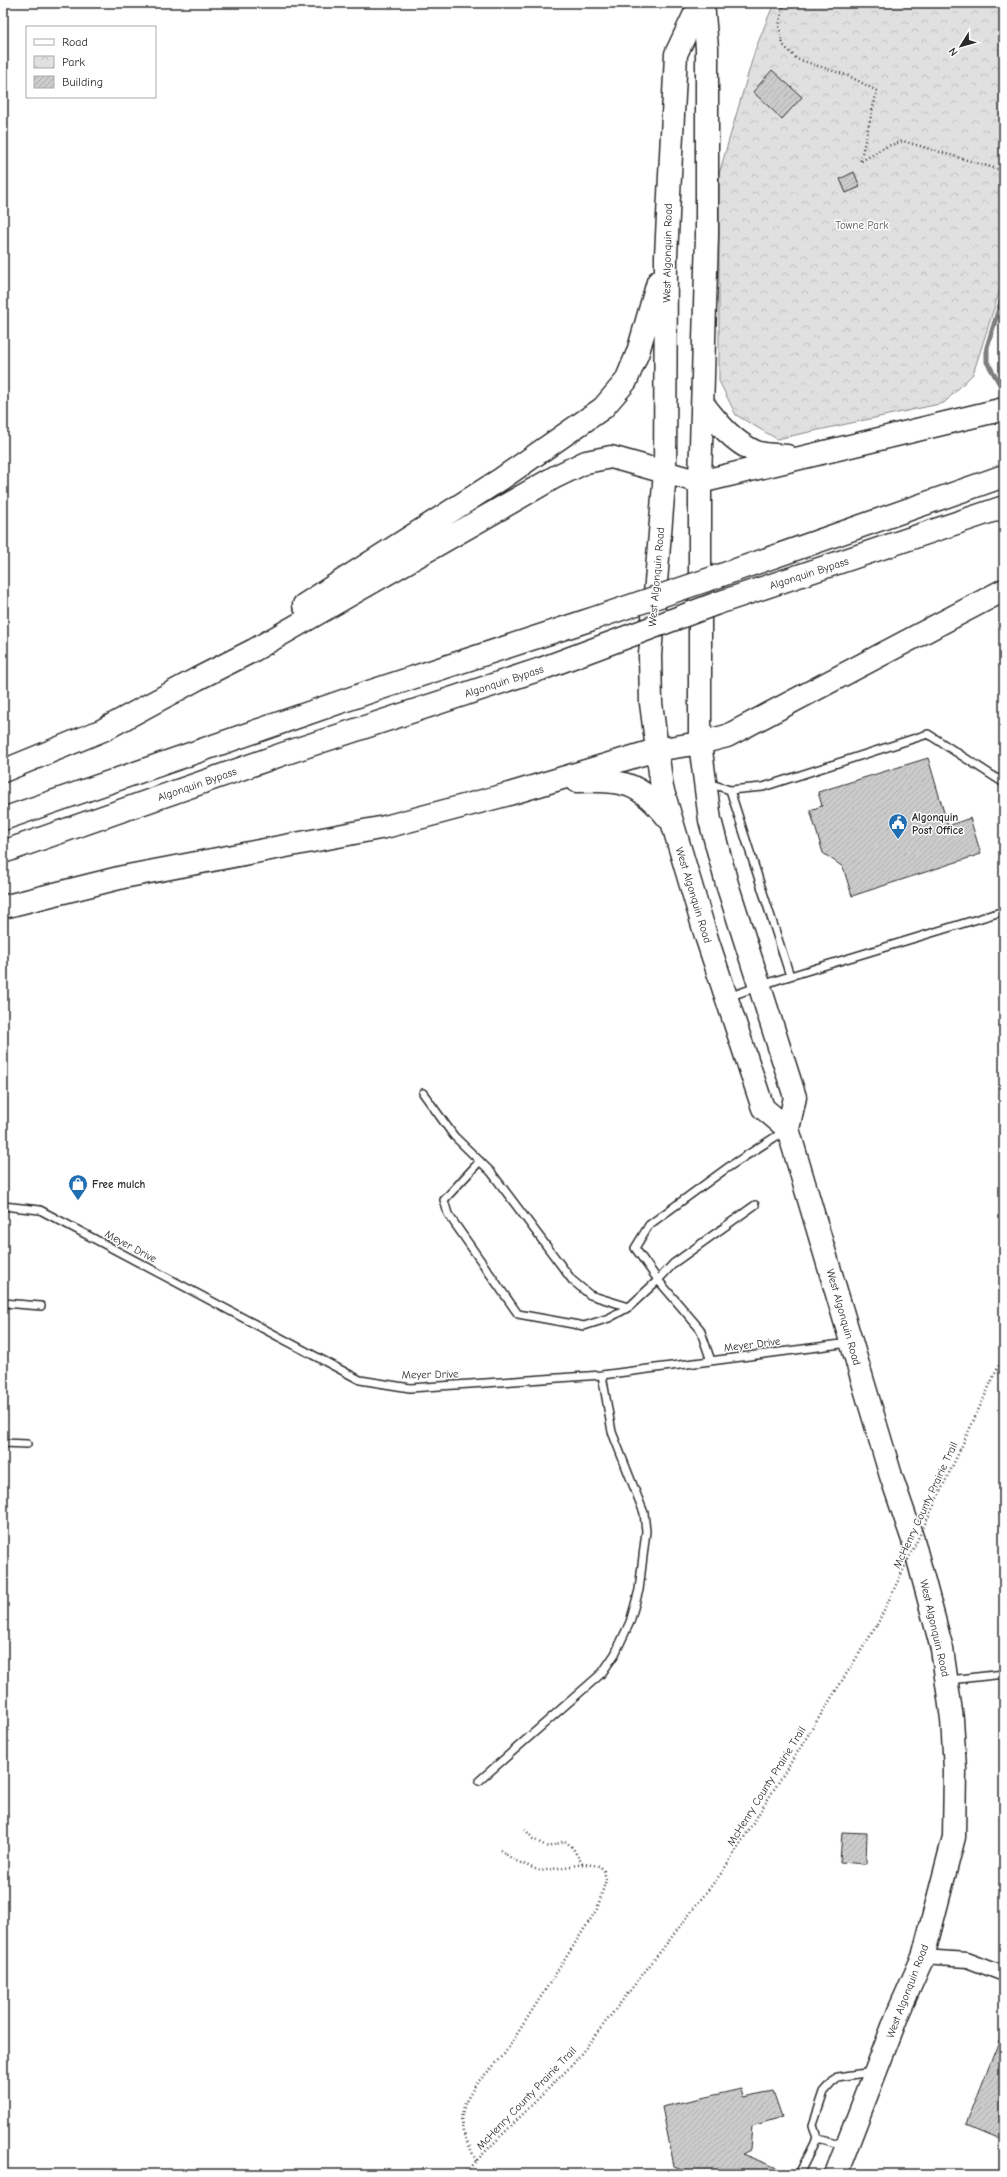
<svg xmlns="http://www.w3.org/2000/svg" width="1007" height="2177" font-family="'Comic Neue',sans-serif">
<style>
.park{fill:url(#park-crowns);stroke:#868686}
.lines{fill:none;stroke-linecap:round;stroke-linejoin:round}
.stream{stroke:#7e7e7e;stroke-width:5}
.building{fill:url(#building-hatch);stroke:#2b2b2b}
.service-casing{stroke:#2b2b2b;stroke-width:10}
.minor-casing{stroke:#2b2b2b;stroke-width:17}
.primary-casing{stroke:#2b2b2b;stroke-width:25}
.path{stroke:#2b2b2b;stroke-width:2.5;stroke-dasharray:1 3;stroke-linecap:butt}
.service{stroke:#fff;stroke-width:7}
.minor{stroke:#fff;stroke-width:14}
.primary{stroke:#fff;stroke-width:22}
.primary-bridge-casing{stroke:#2b2b2b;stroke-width:25;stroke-linecap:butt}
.path-bridge{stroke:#2b2b2b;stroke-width:2.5;stroke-dasharray:1 3;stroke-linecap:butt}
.primary-bridge{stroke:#fff;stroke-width:22}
.labels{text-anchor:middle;stroke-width:3;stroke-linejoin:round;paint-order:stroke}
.park-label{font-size:11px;fill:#585858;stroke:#fff}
.street-label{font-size:11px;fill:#2b2b2b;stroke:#fff}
.poi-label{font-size:11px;font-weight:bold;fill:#2b2b2b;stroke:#fff;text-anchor:start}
</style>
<defs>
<pattern id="park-crowns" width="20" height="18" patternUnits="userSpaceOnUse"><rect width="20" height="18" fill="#e0e0e0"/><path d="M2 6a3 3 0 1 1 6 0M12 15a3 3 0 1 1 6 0" fill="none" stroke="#c0c0c0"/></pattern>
<pattern id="building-hatch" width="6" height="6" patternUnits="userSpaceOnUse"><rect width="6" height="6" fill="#cbcbcb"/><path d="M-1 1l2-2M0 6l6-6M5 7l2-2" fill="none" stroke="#aeaeae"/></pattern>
</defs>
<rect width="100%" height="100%" fill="#fff"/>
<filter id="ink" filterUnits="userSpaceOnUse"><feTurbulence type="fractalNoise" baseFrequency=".025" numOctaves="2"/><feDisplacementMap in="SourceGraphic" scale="8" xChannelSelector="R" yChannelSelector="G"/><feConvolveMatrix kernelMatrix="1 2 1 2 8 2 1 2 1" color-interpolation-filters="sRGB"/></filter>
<g filter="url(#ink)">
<path class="park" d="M774,3h230v274l-31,97 -29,29 -167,36 -41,-24 -17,-34v-207l36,-124z"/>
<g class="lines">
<path class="stream" d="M1004,292l-17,55v15l17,29"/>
</g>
<path class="building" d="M772,70l30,27 -20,22 -29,-27z
M854,172l6,15 -14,6 -6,-14z
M928,758l20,68 22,-8 11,36 -129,42 -9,-29 -20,-14 -13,-43 12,-4 -4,-14z
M842,1832l25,1 -1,31 -26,-2z
M1001,2036l3,1v104l-38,-16z
M741,2089l2,8 30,-6 9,26 -30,9 -2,24 -8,4 43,17 -1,3h-89l-21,-8 -12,-59z"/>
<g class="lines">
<g class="service-casing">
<path id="service" d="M708,783l22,7 33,-3 165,-53 76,49
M730,790l60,186
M728,997l49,-17 227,-69
M423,1093l31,43 37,36 81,108 18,15 39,12 29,-27 42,49 11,32
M480,1161l-36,39 4,14 70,100 66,12 25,-8 20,-11
M755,1205l-81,58 -16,17 -23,-32 14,-23 78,-57 59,-38
M3,1206l37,4 320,170 50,8 192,-13 247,-32
M3,1303l38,3
M3,1443l24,1
M949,1680l55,-6
M479,1781l123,-108 13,-19 15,-32 9,-32 7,-59 -2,-18 -32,-81 -10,-57
M844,2145l-27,-7 -4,-13 11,-33 13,-15 35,-5
M799,2174l18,-36"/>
</g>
<g class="minor-casing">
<path id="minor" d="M923,1957l44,3 37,14"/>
</g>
<g class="primary-casing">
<path id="primary" d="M700,3l-24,51 -10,202 -1,216 -15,183 1,48 11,85 44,148 57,172 25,21
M703,3l4,45v187l-7,247v261l10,77 17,64 68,213 -7,32 103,347 22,64 29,109 10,70 3,50 -1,68 -31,120 -24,54 -63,163
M703,404c14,18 30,38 53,48 8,3 21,3 31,4
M713,578l291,-102
M715,604l289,-97
M304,605l197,-126 102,-71 23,-27 12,-29 20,-70
M3,771l100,-41 94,-51 57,-29 301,-173 31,-15 25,-5 89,25 304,-73
M576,781c47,-1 62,0 92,37
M3,819l369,-128 217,-71
M3,852l283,-99 255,-84
M3,907l120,-30 262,-50 124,-33 147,-44 44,-7 27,-7 277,-146"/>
</g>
<path class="path" d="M784,3l-5,23 4,19 14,14 52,17 28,15 -17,71 25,-15 18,-6 101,30
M960,1450l44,-96
M525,1829l8,10 15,8 17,-6 7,6 11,18
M476,2161l-13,-29 -2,-14 4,-15 11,-19 27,-28 94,-147 9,-29 -2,-9 -4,-5 -16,-2 -44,7 -26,-11 -14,-10
M463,2174l110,-110 150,-193 154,-246"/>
<use href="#service" class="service"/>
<use href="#minor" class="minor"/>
<use href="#primary" class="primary"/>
<g class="primary-bridge-casing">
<path id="primary-bridge" d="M589,620l124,-42
M541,669l174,-65"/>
</g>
<path class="path-bridge" d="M877,1625l83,-175"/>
<use href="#primary-bridge" class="primary-bridge"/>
</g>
</g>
<defs>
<g id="civic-pin" transform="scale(1)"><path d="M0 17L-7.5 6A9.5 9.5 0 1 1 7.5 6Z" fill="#1f6fb2" stroke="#fff"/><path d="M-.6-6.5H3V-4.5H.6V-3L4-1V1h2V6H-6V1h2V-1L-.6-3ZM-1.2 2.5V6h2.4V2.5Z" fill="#fff"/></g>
<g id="shop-pin" transform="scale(1)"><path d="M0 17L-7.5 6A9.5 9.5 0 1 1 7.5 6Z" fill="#1f6fb2" stroke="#fff"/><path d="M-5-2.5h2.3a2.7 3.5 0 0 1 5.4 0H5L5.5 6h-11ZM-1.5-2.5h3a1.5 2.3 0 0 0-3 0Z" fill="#fff"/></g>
</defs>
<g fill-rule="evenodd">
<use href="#civic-pin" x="898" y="823"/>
<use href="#shop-pin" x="78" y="1184"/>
</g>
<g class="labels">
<g class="park-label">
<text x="862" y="229">Towne Park</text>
</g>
<g class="street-label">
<text transform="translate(667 253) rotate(-89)" y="4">West Algonquin Road</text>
<text transform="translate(809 573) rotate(-18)" y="4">Algonquin Bypass</text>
<text transform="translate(656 577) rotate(-85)" y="4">West Algonquin Road</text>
<text transform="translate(504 681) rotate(-18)" y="4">Algonquin Bypass</text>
<text transform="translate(197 784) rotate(-19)" y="4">Algonquin Bypass</text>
<text transform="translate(694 895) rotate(73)" y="4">West Algonquin Road</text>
<text transform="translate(131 1246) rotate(28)" y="4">Meyer Drive</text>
<text transform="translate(844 1317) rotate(74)" y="4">West Algonquin Road</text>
<text transform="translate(752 1344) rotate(-7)" y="4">Meyer Drive</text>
<text transform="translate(430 1374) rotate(-1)" y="4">Meyer Drive</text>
<text transform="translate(925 1505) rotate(-65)" y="4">McHenry County Prairie Trail</text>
<text transform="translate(935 1628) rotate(77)" y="4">West Algonquin Road</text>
<text transform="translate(766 1786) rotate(-58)" y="4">McHenry County Prairie Trail</text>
<text transform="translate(907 1991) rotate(-69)" y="4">West Algonquin Road</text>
<text transform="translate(526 2098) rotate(-46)" y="4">McHenry County Prairie Trail</text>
</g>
<g class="poi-label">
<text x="912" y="821">Algonquin<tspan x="912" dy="13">Post Office</tspan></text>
<text x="92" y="1188">Free mulch</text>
</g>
</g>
<rect width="1007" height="2177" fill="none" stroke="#fff" stroke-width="16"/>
<rect x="8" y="8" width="991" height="2161" fill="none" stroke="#2b2b2b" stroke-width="1.5" filter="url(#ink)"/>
<rect x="26" y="26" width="130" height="72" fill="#ffffff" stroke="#aaaaaa"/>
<rect x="34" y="39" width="20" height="6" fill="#ffffff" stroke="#aaaaaa"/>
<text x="62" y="46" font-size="12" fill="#2b2b2b">Road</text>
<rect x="34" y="56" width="20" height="12" fill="url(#park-crowns)" stroke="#aaaaaa"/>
<text x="62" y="66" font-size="12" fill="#2b2b2b">Park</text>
<rect x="34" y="76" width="20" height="12" fill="url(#building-hatch)" stroke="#aaaaaa"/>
<text x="62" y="86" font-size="12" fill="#2b2b2b">Building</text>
<g transform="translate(961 46) rotate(233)" stroke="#ffffff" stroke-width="3" paint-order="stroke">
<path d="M0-3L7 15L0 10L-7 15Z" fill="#2b2b2b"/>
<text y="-6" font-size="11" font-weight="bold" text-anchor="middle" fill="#2b2b2b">N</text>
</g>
</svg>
